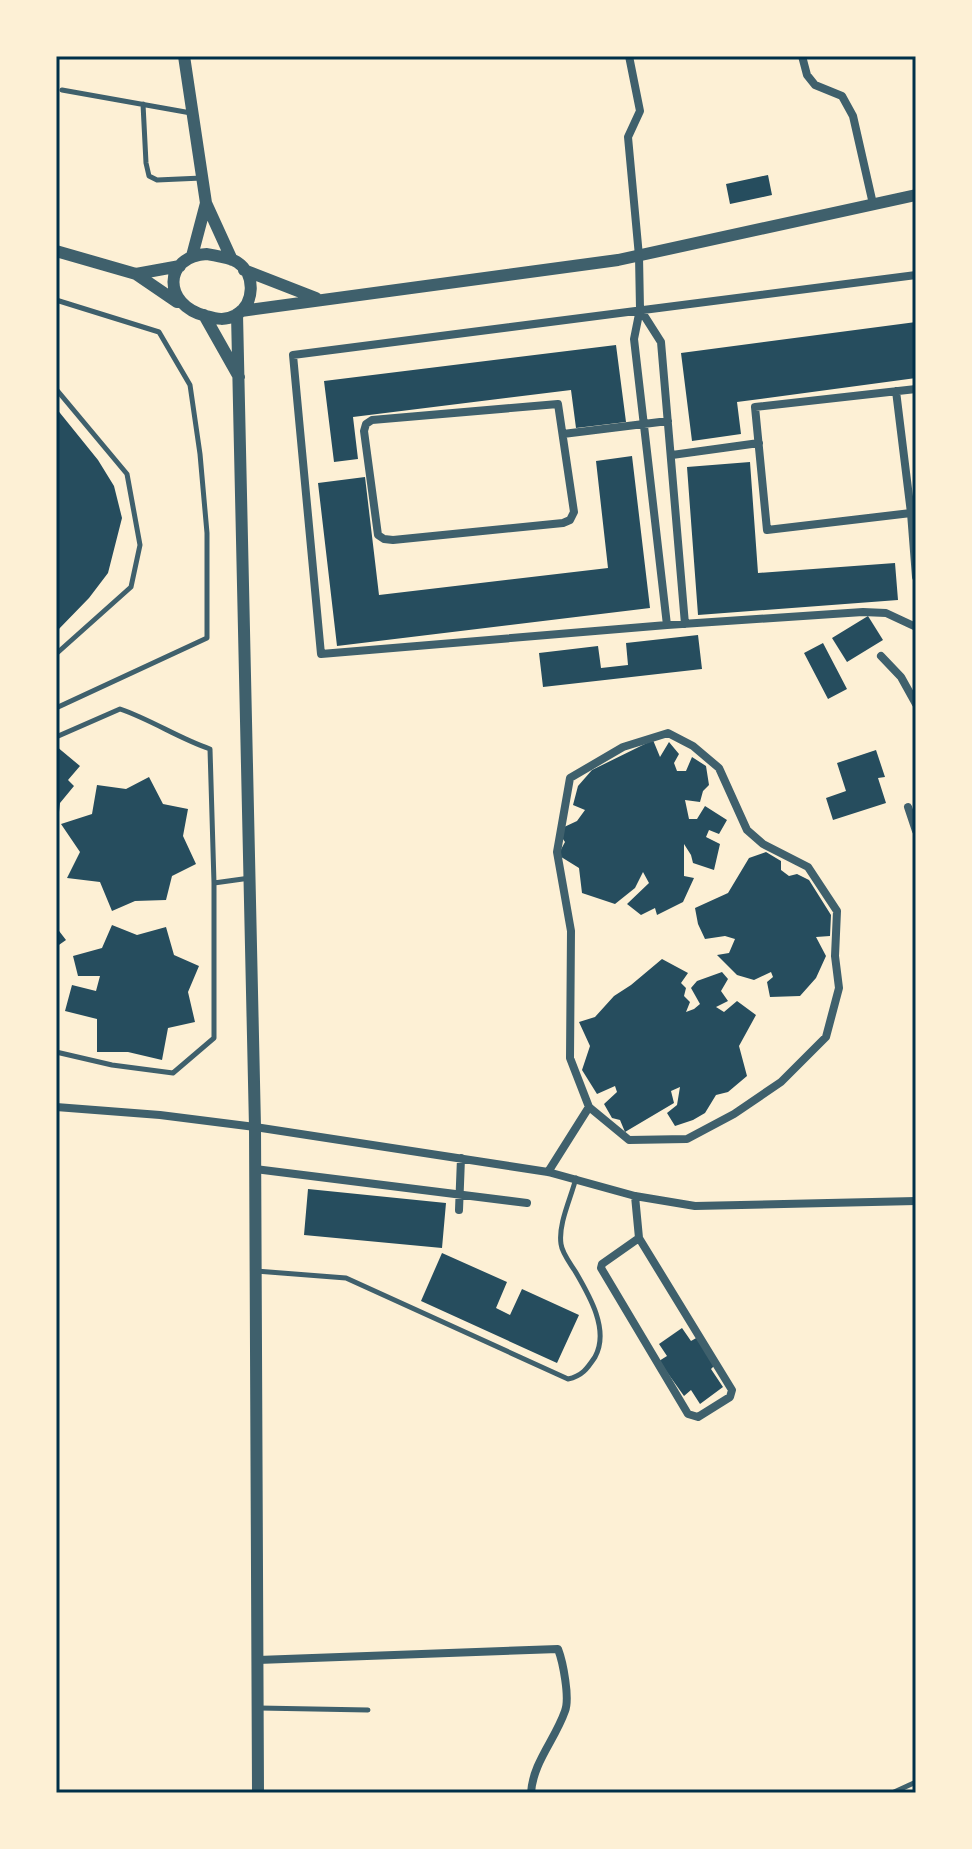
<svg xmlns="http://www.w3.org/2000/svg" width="972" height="1849" font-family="'Fira Sans',sans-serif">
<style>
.building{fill:#264d5e}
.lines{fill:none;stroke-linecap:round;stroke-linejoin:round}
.service{stroke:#3f606c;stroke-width:5}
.minor{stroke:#3f606c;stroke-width:8}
.tertiary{stroke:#3f606c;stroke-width:12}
.neatline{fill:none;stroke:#003049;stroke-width:3}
</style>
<rect width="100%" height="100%" fill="#fdf0d5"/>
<path class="building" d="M768,175l4,20 -42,9 -4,-20z
M916,322v56l-179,24 4,32 -49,7 -11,-88z
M616,345l10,77 -50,6 -5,-38 -218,27 5,42 -24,3 -10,-81z
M56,408l42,52 16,26 8,32 -14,55 -19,25 -33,34z
M632,456l18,152 -313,38 -19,-163 47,-6 14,118 229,-27 -12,-107z
M750,462l8,111 137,-10 3,37 -200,15 -11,-148z
M868,616l15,24 -36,22 -15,-24z
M698,635l4,34 -159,18 -4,-34 59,-7 3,22 27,-3 -2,-22z
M823,643l24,46 -19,10 -24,-46z
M653,740l7,17 9,-15 10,12 -5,9 3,8h9l6,-14 14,9 3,19 -6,6 -3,11 -15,-2 4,19h8l8,-13 22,14 -8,14 -10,-4 -3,7 14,7 -6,26 -21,-7 -2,-8 -7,-11v32l10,2 -11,24 -26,13 -2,-7 -14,7 -14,-11 22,-21 -6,-11 -8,16 -20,16 -33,-11 -3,-25 -21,-13 7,-13 -4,-6 1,-8 15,-7 8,-11 -12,-5 5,-19 14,-16z
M56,746l24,20 -12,14 6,6 -14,17 -2,18h-2z
M876,750l9,27 -7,1 8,25 -53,17 -7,-22 20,-7 -9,-28z
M149,777l14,27 25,5 -5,27 13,28 -24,12 -6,24 -31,1 -23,10 -12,-29 -33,-4 13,-26 -19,-28 31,-10 5,-29 29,4z
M766,852l15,9v9l8,6 8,-2 12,6 22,35 -1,21 -14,1 10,19 -10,22 -16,18 -30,1 -3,-15 6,-5 -2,-5 -17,8 -17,-5 -20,-20 12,-2 6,-14 -10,-3 -20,3 -7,-15 -3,-16 33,-15 21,-35z
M112,925l25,10 29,-8 8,28 25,11 -11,26 7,30 -27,6 -6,32 -34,-8h-31v-33l-32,-8 7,-26 24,6 4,-15h-22l-5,-20 29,-8z
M56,927l10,13 -10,7z
M662,959l26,14 -7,10 5,5 -2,8 6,6 -4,10 8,-3 6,-5 -9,-16 6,-7 25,-9 6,7 -7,12 7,10 -12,6 8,5 13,-11 19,14 -17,31 8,30 -19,16 -12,3 -11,18 -12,7 -18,6 -8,-13 10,-8 3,-18 -9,4 3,12 -49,29 -5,-12 -8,-2 -8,-14 13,-12 -2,-6 -18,8 -15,-24 8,-24 -11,-24 16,-5 19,-21 17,-11z
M308,1189l138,14 -4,45 -138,-13z
M442,1253l65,29 -11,26 14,7 12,-26 57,26 -22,48 -136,-62z
M682,1328l9,13 7,-4 17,28 -4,4 12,18 -23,17 -9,-14 -7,6 -25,-35 8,-5 -8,-12z"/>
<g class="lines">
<path class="service" d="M62,90l129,23
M143,104l3,59 3,13 8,4 45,-2
M56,300l103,32 31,53 10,69 7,79v105l-151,70
M56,389l71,85 13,71 -9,42 -75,67
M56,737l64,-28c32,11 58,29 90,40l4,134v155l-41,35 -61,-8 -56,-13
M214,883l36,-5
M256,1271l90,7 222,101c14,-3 19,-10 27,-22 15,-27 -6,-62 -20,-86 -5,-8 -13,-18 -14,-27 -3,-20 10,-46 15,-66
M259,1708l109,2
M892,1793l24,-11"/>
<path class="minor" d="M629,56l11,55 -12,26 11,119 1,53 -6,30 33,286
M802,56l5,19 8,10 27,11 11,20 20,88
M916,275l-623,80 28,299 346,-29 196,-13 23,1 30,14
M640,309l21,33 24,282
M896,391l15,122 5,64
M558,404l16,108 -4,8 -7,3 -170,17 -9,-1 -6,-4 -14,-104 2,-7 6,-4z
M563,434l105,-13
M672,455l87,-12
M911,513l-144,17 -12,-123 161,-18
M881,656l20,21 15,27
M908,807l8,24
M56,1107l104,8 95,12 293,45 87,24 60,10 221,-5
M255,1169l272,34
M548,1172l41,-65 40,33 58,-1 47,-25 47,-32 45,-45 13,-49 -4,-32 2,-45 -29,-44 -45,-23 -16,-14 -28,-62 -26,-22 -25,-13 -45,14 -53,31 -13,74 14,79 -1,127 19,49
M635,1196l4,42 -37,26 -1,4 87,146 10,3 32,-20 2,-7 -93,-152
M459,1210l2,-52
M258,1660l300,-11c5,13 12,49 7,62 -10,29 -32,51 -34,82"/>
<path class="tertiary" d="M184,56l22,147 26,57
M56,251l80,23 41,28
M207,254c9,2 21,3 30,8 19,12 18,42 -1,53 -11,6 -19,4 -30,1 -44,-11 -43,-60 1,-62z
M192,256l14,-53
M244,270l72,28
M136,274l44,-8
M241,311l377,-51 298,-65
M237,314l18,813 3,666
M204,315l35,62"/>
</g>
<rect width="972" height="1849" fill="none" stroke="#fdf0d5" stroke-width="116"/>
<rect x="58" y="58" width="856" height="1733" class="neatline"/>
</svg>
